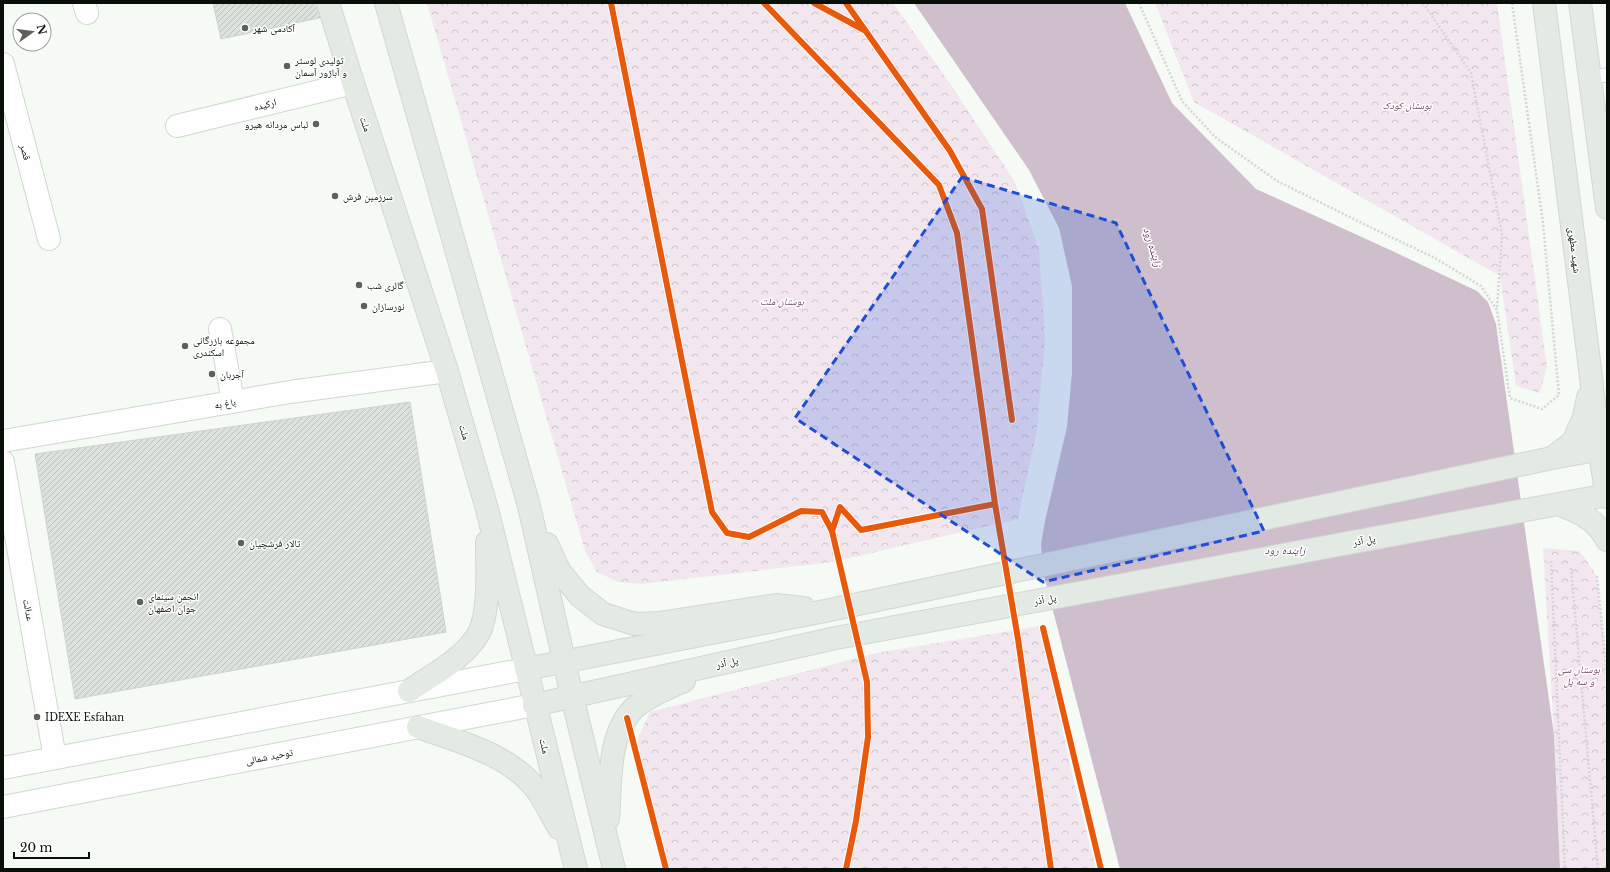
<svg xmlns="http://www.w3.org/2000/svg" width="1610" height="872" font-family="'Libre Baskerville','Noto Naskh Arabic',serif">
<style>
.park{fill:url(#park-crowns)}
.water{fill:#cfbfcc}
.building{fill:url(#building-hatch);stroke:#ccd4cc}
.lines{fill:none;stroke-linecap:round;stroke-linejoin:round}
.lane-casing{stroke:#d0d7d0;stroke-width:15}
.street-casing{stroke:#d0d7d0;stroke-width:24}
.secondary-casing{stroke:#d0d7d0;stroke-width:24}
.primary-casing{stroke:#d3d7d3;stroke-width:24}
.path{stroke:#d4d6d4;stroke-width:2.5;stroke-dasharray:2 2;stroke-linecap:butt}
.lane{stroke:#fefefe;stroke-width:13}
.street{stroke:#fefefe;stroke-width:22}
.secondary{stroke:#fefefe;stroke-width:22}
.primary{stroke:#e3e9e3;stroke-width:22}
.cycleway-casing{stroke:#fff;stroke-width:8}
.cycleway{stroke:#e8590c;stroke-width:6}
.marked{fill:#1d4ed8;fill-opacity:0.2;stroke:#1d4ed8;stroke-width:3;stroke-dasharray:8 5;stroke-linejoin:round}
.poi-dot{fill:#5a625a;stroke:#fff;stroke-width:1.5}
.labels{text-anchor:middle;stroke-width:3;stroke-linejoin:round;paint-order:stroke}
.poi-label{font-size:10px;fill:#071007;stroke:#fff;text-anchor:start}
.street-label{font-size:10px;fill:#071007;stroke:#fff}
.park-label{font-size:10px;font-style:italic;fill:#6f4969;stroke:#fff}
.water-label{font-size:11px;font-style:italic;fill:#613b5b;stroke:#fff}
</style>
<defs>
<pattern id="park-crowns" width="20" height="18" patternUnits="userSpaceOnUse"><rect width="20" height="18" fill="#f2e7ef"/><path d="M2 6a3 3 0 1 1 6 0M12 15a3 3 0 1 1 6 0" fill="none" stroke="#cec5cb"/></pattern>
<pattern id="building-hatch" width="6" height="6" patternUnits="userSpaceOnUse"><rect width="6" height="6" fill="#dbe2db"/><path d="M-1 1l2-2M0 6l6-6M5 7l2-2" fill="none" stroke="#bac1ba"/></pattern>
</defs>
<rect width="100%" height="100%" fill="#f5faf5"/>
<path class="park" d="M427,3h466l56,79 66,100 24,67 6,90 -8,90 -19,90 -185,43 -191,22 -24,-2 -21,-10 -12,-21z
M1155,3h342l50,364 -7,26 -24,-7 -16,-110 -306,-174z
M1543,548l37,3 17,25 10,99v194h-47l-6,-134z
M1040,626l35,161 21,82h-431l-28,-114 1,-17 12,-26 226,-59z"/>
<path class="water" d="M914,3h211l47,100 84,86 132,60 89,42 11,11 8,22 58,411 6,134h-440l-77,-297 -2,-28 4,-23 22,-94 5,-54v-87l-13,-58 -30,-58z"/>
<path class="building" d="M213,3h106l5,14 -103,22z
M410,402l36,230 -371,67 -40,-245z"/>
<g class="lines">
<g class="lane-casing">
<path id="lane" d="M1590,77l17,-2"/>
</g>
<g class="street-casing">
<path id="street" d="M84,3l3,10
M3,64l46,175
M177,126l176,-43
M220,329l13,73
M3,441l287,-49 157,-21
M3,462l52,296"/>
</g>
<g class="secondary-casing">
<path id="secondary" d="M3,768l523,-99
M3,807l531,-102"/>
</g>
<g class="primary-casing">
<path id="primary" d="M328,3l25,80 94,288 40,138 89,360
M386,3l143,503 43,190 42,173
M1544,3l47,374 7,64 9,56
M1580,3l27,205
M1553,457l20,-15 11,-25 4,-20
M1558,504c21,8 38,15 49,36
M547,544l13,28 20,24 23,18 32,10 24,-1 117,-18 28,3
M526,669l299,-58 727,-153 55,-10
M409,691c23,-16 56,-33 70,-58 11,-22 8,-66 8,-91
M534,705l302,-67 771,-143
M418,727c39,14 91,27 118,62 9,12 15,26 23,39
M608,819c3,-36 -1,-82 25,-110 13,-12 35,-21 51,-28"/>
</g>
<path class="path" d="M1139,3l43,98 33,36 62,44 95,47 63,30 46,28 16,24 13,88 32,11 17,-14 -16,-172 -31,-220
M1423,3l48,70 31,162 -5,74
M1551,561l14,308
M1571,568l27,301
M1597,576l10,99"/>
<use href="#lane" class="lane"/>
<use href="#street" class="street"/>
<use href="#secondary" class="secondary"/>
<use href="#primary" class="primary"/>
<g class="cycleway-casing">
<path id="cycleway" d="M611,3l101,509 15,21 22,4 52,-26 21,1 10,19 35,151 1,55 -12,84 -10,48
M764,3l175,182 18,48 38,271 23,135 33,230
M814,3l50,27
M846,3l104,148 32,58 30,211
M832,531l8,-24 21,23 134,-26
M1043,628l58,241
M627,718l39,151"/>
</g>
<use href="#cycleway" class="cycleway"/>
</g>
<path class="marked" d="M962,177l154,46 148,308 -221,51 -248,-164z"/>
<g class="poi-dot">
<circle cx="245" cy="28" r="4"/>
<circle cx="287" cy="66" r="4"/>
<circle cx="316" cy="124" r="4"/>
<circle cx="335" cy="196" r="4"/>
<circle cx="359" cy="285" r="4"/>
<circle cx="364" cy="306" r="4"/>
<circle cx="185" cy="346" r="4"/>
<circle cx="212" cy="374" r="4"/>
<circle cx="241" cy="543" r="4"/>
<circle cx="140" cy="602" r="4"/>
<circle cx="37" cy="717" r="4"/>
</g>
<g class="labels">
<g class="poi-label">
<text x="253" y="32">آکادمی شهر</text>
<text x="295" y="64">تولیدی لوستر<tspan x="295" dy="12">و آباژور آسمان</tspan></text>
<text x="308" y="128" text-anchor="end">لباس مردانه هیرو</text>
<text x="343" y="200">سرزمین فرش</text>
<text x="367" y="289">گالری شب</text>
<text x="372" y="310">نورسازان</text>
<text x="193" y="344">مجموعه بازرگانی<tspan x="193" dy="12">اسکندری</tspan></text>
<text x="220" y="378">آجربان</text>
<text x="249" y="547">تالار فرشچیان</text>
<text x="148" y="600">انجمن سینمای<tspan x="148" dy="12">جوان اصفهان</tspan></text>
<text x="45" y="721">IDEXE Esfahan</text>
</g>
<g class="street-label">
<text transform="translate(265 104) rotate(-14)" y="4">ارکیده</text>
<text transform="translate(366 124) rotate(72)" y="4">ملت</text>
<text transform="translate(26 152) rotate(75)" y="4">قصر</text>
<text transform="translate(1575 250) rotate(83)" y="4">شهید مطهری</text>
<text transform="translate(225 403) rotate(-10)" y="4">باغ به</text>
<text transform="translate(465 432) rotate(74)" y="4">ملت</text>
<text transform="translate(1364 540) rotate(-10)" y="4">پل آذر</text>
<text transform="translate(1045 599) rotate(-10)" y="4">پل آذر</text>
<text transform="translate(29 610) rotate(80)" y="4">عدالت</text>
<text transform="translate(727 662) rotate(-12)" y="4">پل آذر</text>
<text transform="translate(545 746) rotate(76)" y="4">ملت</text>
<text transform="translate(269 756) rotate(-11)" y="4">توحید شمالی</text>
</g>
<g class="park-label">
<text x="1407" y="109">بوستان کودک</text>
<text x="782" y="305">بوستان ملت</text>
<text x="1579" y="673">بوستان سی<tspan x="1579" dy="12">و سه پل</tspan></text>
</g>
<g class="water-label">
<text transform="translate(1153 247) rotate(73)" y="4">زاینده رود</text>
<text x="1285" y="554">زاینده رود</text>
</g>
</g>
<rect width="1610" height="872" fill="none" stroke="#071007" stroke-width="8"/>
<g transform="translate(32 32) rotate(76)"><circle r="19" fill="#ffffff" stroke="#9c9f9c"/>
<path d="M0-3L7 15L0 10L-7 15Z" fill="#5a625a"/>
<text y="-6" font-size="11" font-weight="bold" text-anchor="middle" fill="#071007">N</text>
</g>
<path d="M14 852v6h75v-6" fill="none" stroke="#071007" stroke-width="2"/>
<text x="20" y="852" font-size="12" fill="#071007" stroke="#ffffff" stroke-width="3" paint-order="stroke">20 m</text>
</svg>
